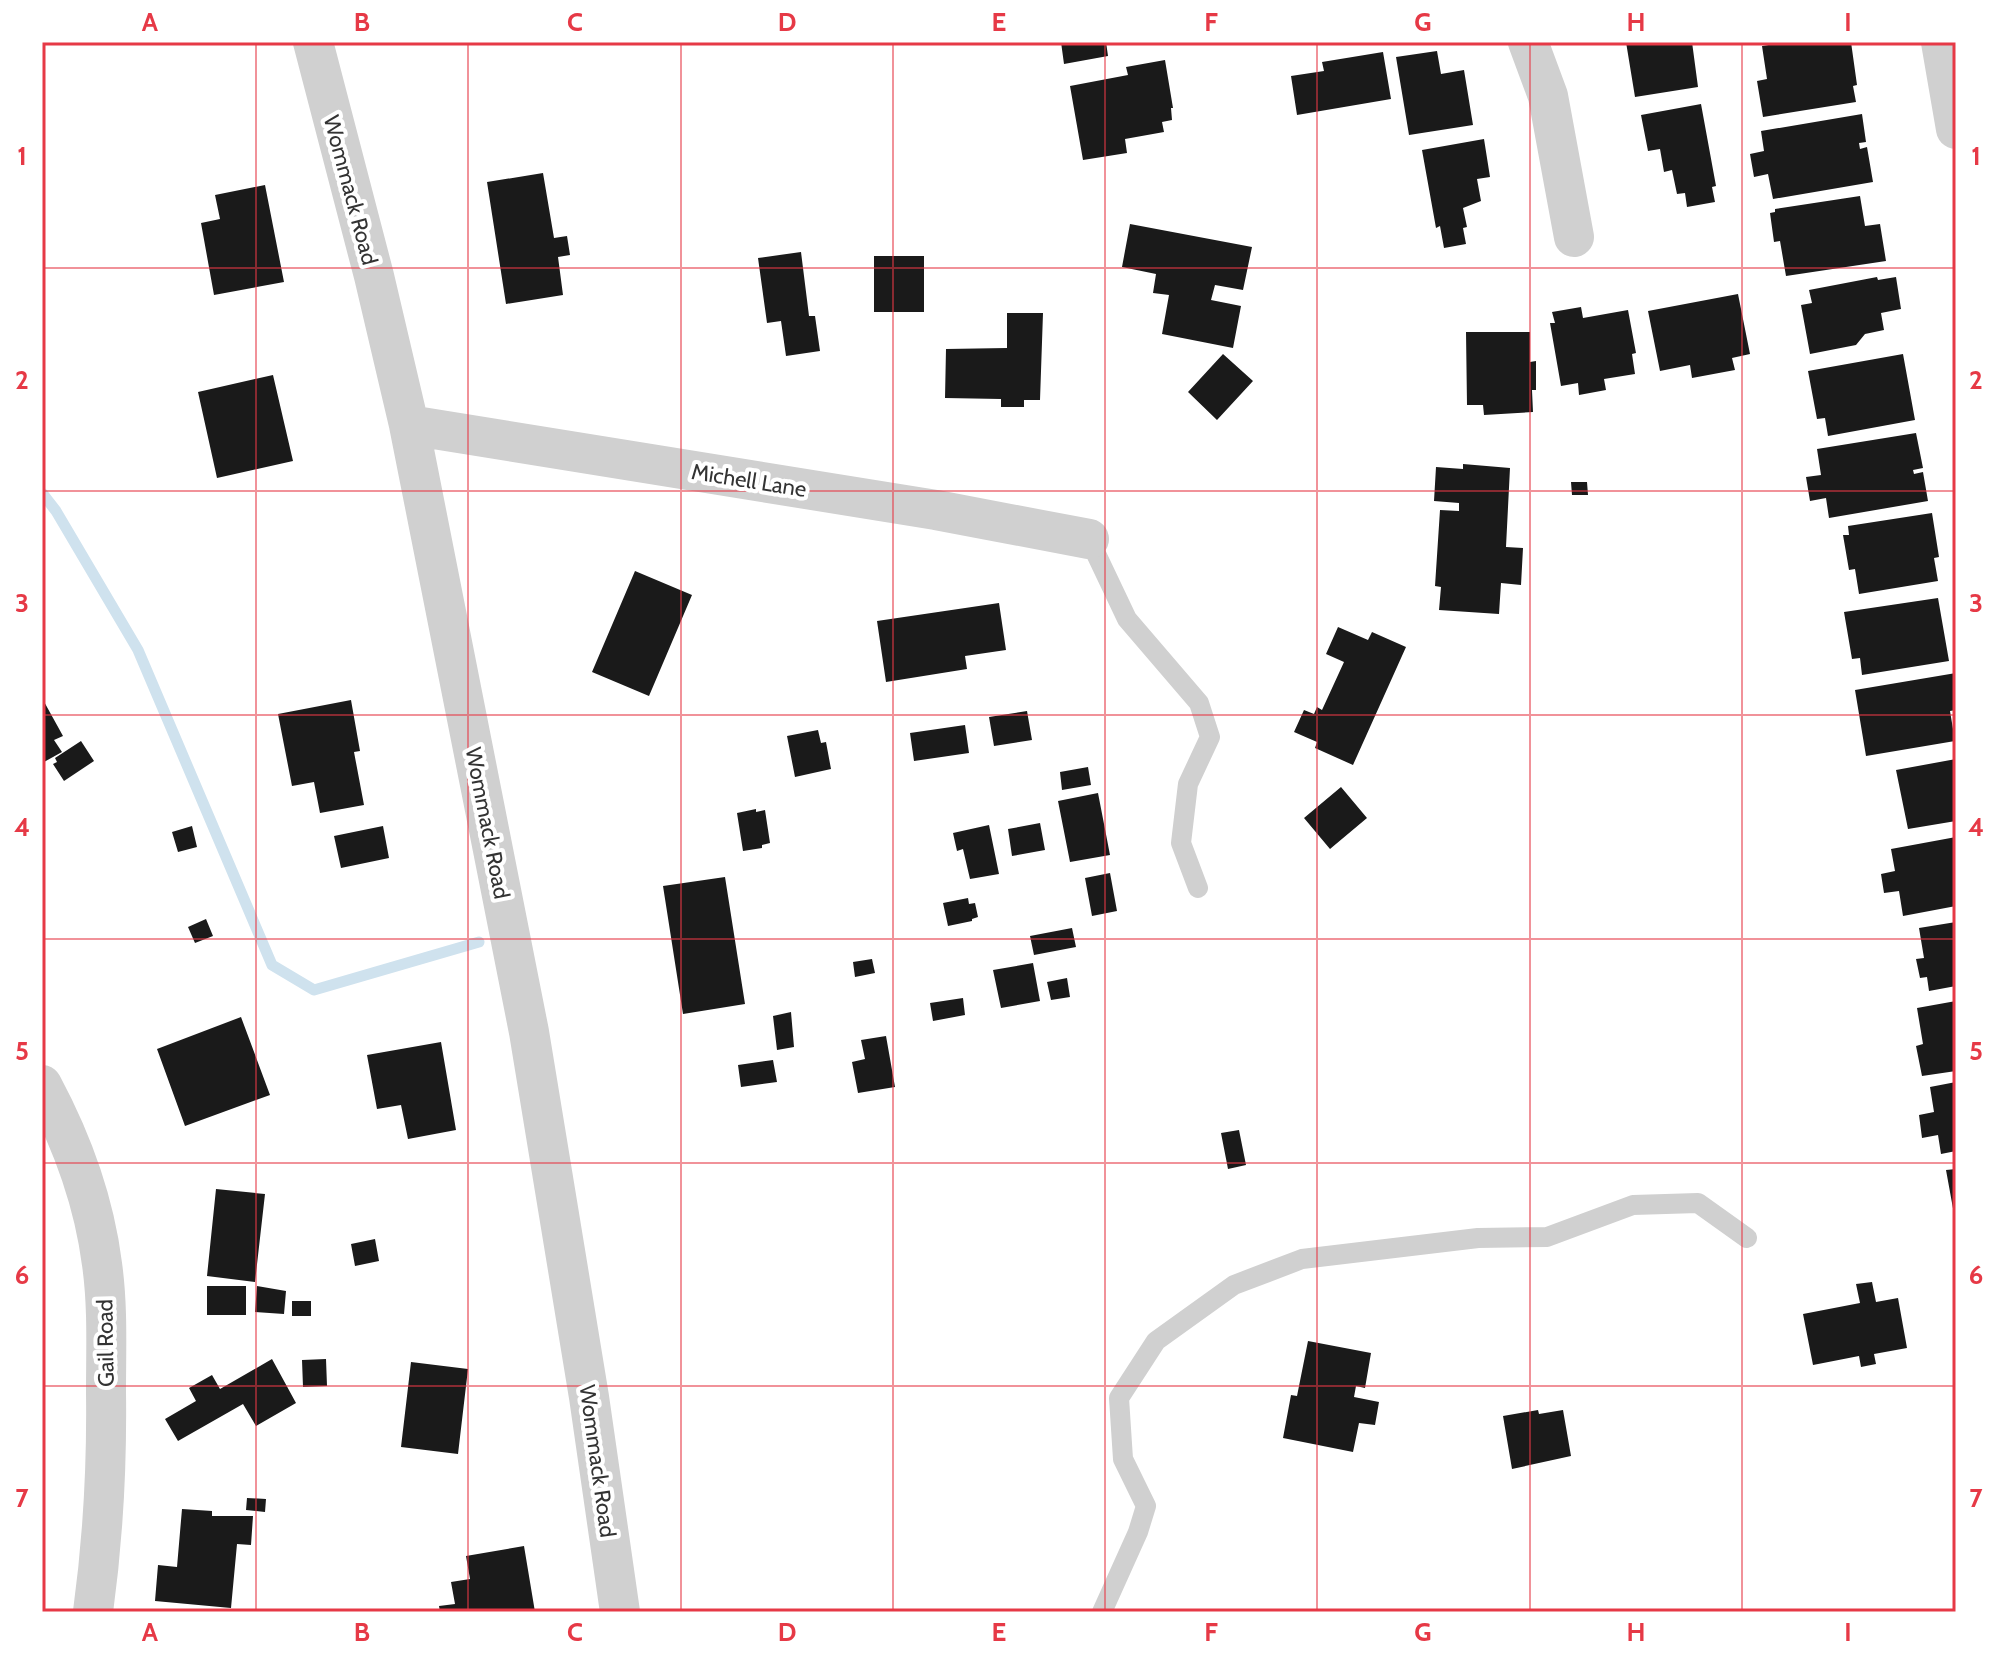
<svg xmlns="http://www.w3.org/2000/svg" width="1998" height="1654" font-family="Cabin,sans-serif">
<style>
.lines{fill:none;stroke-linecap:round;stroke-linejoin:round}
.stream{stroke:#cfe2ee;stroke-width:11}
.building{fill:#1a1a1a}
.service{stroke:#d0d0d0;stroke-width:20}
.minor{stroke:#d0d0d0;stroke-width:40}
.grid{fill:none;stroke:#e63946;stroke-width:2;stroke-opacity:0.55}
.labels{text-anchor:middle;stroke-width:8;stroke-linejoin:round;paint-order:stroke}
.street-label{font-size:22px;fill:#333;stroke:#fff}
.neatline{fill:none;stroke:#e63946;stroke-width:3}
.grid-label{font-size:26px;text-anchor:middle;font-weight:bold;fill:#e63946}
</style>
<rect width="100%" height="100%" fill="#fff"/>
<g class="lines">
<path class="stream" d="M42,493l14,18 82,139 134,315 42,25 165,-48"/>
</g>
<path class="building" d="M1061,42h45l2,14 -44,8z
M1626,42h66l6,45 -63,10z
M1788,42h63l6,43 -4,1 3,16 -93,15 -6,-36 10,-2 -5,-33z
M1437,51l4,23 23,-4 9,55 -64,10 -13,-78z
M1383,52l8,47 -94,16 -6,-39 33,-5 -2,-9z
M1165,60l8,48h-2l1,12 -10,2 2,10 -39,7 2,14 -44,7 -13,-74 58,-11 -2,-8z
M1701,104l15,82 -4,1 3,15 -28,5 -2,-14 -8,1 -5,-24 -8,2 -4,-23 -12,2 -7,-36z
M1862,114l4,28 -7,1 1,6 7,-2 6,35 -100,17 -5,-25 -14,3 -4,-23 14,-3 -3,-20z
M1484,139l6,38 -13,2 4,22 -18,7 4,19 -4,1 3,16 -22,4 -4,-22 -4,2 -14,-78z
M543,173l11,65 13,-2 3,19 -12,2 5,38 -57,9 -19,-122z
M265,185l19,97 -70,13 -13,-72 19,-4 -5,-24z
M1860,196l5,30 15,-2 6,37 -100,15 -6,-35 -6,1 -4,-29 5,-1v-3z
M1130,224l122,23 -9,43 -28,-5 -4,15 30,6 -8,42 -71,-14 7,-39 -16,-2 3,-19 -34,-7z
M801,252l8,64h6l5,35 -34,5 -5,-35 -14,2 -9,-65z
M874,256h50v56h-50z
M1877,277l1,3 18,-3 5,32 -20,4 3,17 -19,4 -9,11 -46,9 -9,-49 11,-2 -3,-13z
M1738,294l12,60 -18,4 3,12 -43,8 -2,-13 -30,6 -12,-60z
M1581,307l2,11 45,-8 8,43 -4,1 3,20 -31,5 2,11 -27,5 -1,-12 -17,3 -11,-63h5l-3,-11z
M1007,313h36l-3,87h-16v7h-23v-8l-56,-1 1,-49 61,-1z
M1466,332h64v30l6,-1v29h-4l1,22 -49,3 -1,-10h-16z
M1223,354l30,27 -36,39 -29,-28z
M1903,354l12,66 -87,16 -3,-18 -8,1 -9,-48z
M273,375l20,86 -76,17 -19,-86z
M1916,433l7,35 -10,2 1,4 9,-2 5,29 -99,17 -3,-20 -16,3 -4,-24 15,-2 -4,-26z
M1463,464l47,4 -4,79 17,1 -2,37 -20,-2 -2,31 -60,-4 2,-23 -6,-1 5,-76 19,1v-8l-25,-2 2,-34 27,2z
M1571,482h16l1,13h-16z
M1932,513l7,44 -5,1 4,23 -79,13 -4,-25 -6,1 -6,-35h6l-1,-9z
M635,571l57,24 -43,101 -57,-24z
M1938,598l11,63 -87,14 -2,-17 -8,1 -8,-47z
M999,603l7,47 -41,6 2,13 -81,13 -9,-61z
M1338,627l30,13 4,-8 34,15 -53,118 -38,-17 2,-6 -23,-10 10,-22 10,4 3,-7 5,3 22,-48 -18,-8z
M1956,673v37l-6,1 5,30 -89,15 -11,-66z
M42,698l21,38 -9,4 8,12 -18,10z
M351,700l9,51 -6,1 10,53 -44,8 -6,-31 -22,4 -14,-72z
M1027,711l5,29 -38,6 -5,-29z
M965,725l4,28 -55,8 -4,-28z
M818,730l3,13 5,-1 5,27 -36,8 -8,-41z
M81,741l13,20 -30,20 -11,-17 4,-2 -2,-4z
M1956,759v62l-48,8 -12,-59z
M1088,767l3,18 -29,5 -2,-18z
M1341,787l26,31 -37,31 -26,-31z
M1098,793l12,62 -40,7 -12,-61z
M756,809v3l9,-2 5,33 -8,2v3l-19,3 -6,-38z
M1040,823l5,27 -33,6 -4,-27z
M989,825l10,49 -29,5 -7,-30 -6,2 -4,-18z
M192,826l5,21 -19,5 -6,-20z
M383,826l6,32 -48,10 -7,-32z
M1956,837v69l-53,10 -4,-25 -15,2 -3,-19 14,-3 -4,-22z
M1110,873l7,38 -25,5 -7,-38z
M725,877l20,127 -62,10 -20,-128z
M968,898l1,6 6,-1 3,14 -6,2v2l-24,5 -5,-23z
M206,919l7,17 -18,7 -7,-16z
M1956,922v64l-27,5 -2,-14 -7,1 -4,-19 8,-1 -5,-30z
M1072,928l4,19 -42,8 -4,-19z
M872,959l3,14 -20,4 -2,-15z
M1033,963l7,38 -39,7 -8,-38z
M1067,978l3,19 -19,3 -4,-18z
M963,998l2,17 -32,6 -3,-18z
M1956,1001v70l-34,5 -6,-30 7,-2 -6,-36z
M791,1012l3,35 -17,3 -4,-34z
M241,1017l29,78 -85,31 -28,-77z
M886,1036l9,51 -37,6 -6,-31 13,-3 -4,-19z
M441,1042l15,88 -48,9 -7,-34 -24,4 -10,-54z
M773,1060l4,22 -36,5 -3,-22z
M1956,1082v69l-15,3 -3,-19 -16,3 -3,-23 15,-3 -4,-25z
M1239,1130l7,35 -18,4 -7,-36z
M1956,1169v45h-2l-8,-44z
M216,1189l49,5 -10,88 -48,-6z
M375,1239l4,22 -24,5 -4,-22z
M1872,1282l4,20 22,-4 9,50 -33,6 2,10 -15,3 -2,-11 -46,9 -10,-51 57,-11 -4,-19z
M207,1286h39v29h-39z
M257,1286l29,5 -2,23 -29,-2z
M292,1301h19v15h-19z
M1308,1341l63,12 -6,35 -9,-2 -2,11 25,5 -4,23 -16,-2 -6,29 -70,-14 8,-43 6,1z
M272,1359l24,44 -40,23 -13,-22 -65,37 -13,-22 31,-18 -7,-13 23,-13 8,14z
M326,1359l1,27 -24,1 -1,-27z
M411,1362l57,7 -10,85 -57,-7z
M1538,1410l1,4 24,-4 8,46 -59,13 -9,-53z
M247,1498l19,1 -1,13 -19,-2z
M182,1509l30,2v5h41l-2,29 -14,-1 -6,64 -76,-7 3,-36 19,2z
M524,1546l11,66h-95l-1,-6 16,-2 -4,-22 19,-3 -4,-23z"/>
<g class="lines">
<path class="service" d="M1089,539l38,80 72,84 11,34 -22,47 -7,59 17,45
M1102,1612l36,-80 8,-26 -23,-47 -4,-61 37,-57 78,-56 68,-26 176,-21 69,-1 86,-32 65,-2 49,35"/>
<path class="minor" d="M313,42l61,234 35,149 120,607 60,365 31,215
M1528,42l20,54 26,141
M1941,42l15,87
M409,425l527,85 153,29
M42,1085c30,56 52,116 60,179 6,42 4,86 4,128 1,74 -3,147 -13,220"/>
</g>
<path class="grid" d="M256,42v1570M468,42v1570M681,42v1570M893,42v1570M1105,42v1570M1317,42v1570M1530,42v1570M1742,42v1570M42,268h1914M42,491h1914M42,715h1914M42,939h1914M42,1163h1914M42,1386h1914"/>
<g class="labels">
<g class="street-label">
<text transform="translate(351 190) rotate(75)" y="8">Wommack Road</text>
<text transform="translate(749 480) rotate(9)" y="8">Michell Lane</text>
<text transform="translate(488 823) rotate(79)" y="8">Wommack Road</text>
<text transform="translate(105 1343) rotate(-91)" y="8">Gail Road</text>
<text transform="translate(598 1461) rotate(82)" y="8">Wommack Road</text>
</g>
</g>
<rect width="1998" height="1654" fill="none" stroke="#ffffff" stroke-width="88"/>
<rect x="44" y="44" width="1910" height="1566" class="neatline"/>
<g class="grid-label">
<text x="150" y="31">A</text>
<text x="362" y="31">B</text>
<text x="575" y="31">C</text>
<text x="787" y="31">D</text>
<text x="999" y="31">E</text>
<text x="1211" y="31">F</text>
<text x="1423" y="31">G</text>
<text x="1636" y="31">H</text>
<text x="1848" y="31">I</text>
<text x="22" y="165">1</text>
<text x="1976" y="165">1</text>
<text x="22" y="389">2</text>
<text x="1976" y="389">2</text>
<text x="22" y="612">3</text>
<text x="1976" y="612">3</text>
<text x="22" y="836">4</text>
<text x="1976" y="836">4</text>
<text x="22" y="1060">5</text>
<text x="1976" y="1060">5</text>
<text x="22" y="1284">6</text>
<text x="1976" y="1284">6</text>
<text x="22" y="1507">7</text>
<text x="1976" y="1507">7</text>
<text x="150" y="1641">A</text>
<text x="362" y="1641">B</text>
<text x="575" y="1641">C</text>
<text x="787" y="1641">D</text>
<text x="999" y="1641">E</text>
<text x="1211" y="1641">F</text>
<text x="1423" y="1641">G</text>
<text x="1636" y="1641">H</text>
<text x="1848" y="1641">I</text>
</g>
</svg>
